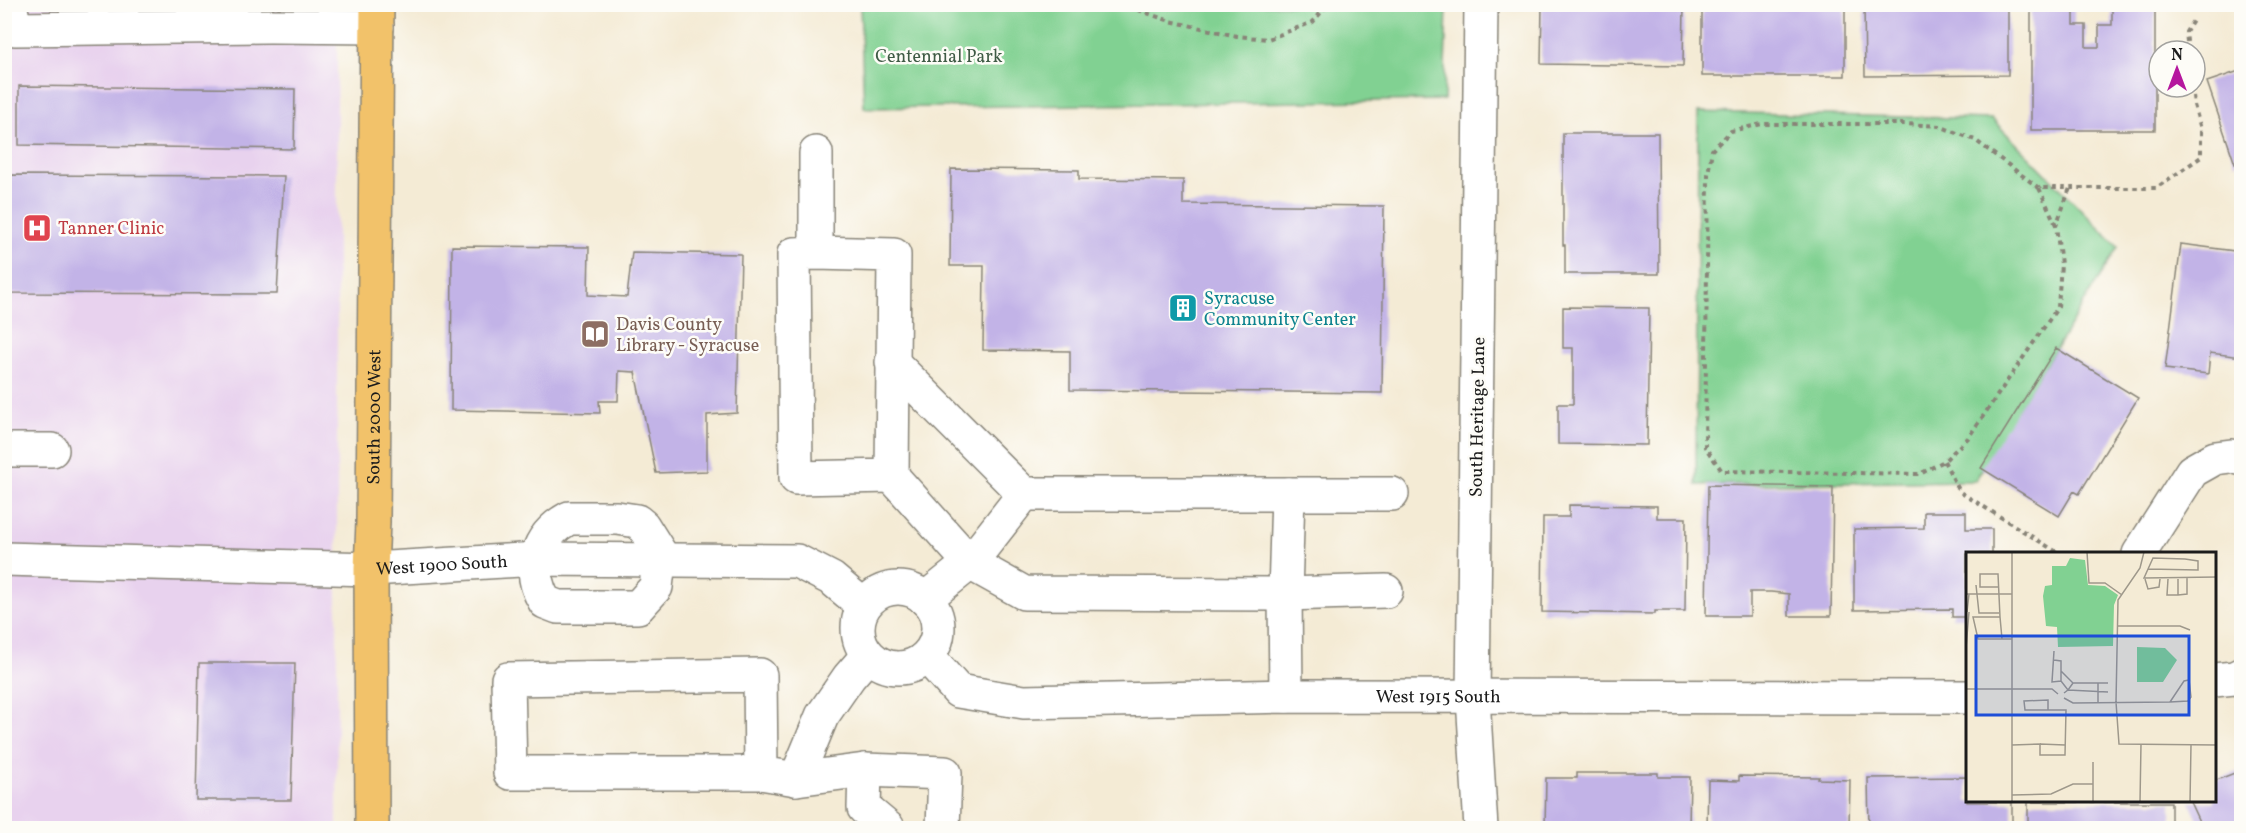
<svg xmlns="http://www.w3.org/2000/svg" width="2246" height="833" font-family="Vollkorn,serif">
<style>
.built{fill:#e8d2ee}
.green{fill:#81d192;stroke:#4e7657;stroke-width:1.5}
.building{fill:#c2b3e7}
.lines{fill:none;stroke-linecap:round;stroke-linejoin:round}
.minor-casing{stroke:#888478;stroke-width:36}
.major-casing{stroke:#888478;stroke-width:36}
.path{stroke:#888478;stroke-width:4;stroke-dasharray:4.5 4.5;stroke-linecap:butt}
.minor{stroke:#fff;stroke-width:33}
.major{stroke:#f2c26a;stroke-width:33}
.labels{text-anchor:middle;stroke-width:5;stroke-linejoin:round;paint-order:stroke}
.park-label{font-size:18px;fill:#3f5b45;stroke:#fdfcf7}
.health-label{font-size:18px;fill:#be3a42;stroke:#fdfcf7;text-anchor:start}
.culture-label{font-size:18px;fill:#0d838f;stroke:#fdfcf7;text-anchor:start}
.education-label{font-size:18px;fill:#785e54;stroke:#fdfcf7;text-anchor:start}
.street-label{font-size:18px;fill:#1c1c1c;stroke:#fdfcf7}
.inset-road{fill:none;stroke:#9e988b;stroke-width:1.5}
.view{fill:#1d4ed8;fill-opacity:0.15;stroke:#1d4ed8;stroke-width:3}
.inset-edge{fill:none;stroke:#1c1c1c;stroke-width:3}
</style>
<rect width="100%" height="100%" fill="#fdfcf7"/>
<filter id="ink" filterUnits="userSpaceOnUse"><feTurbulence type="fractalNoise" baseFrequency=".0167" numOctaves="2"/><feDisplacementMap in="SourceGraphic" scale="12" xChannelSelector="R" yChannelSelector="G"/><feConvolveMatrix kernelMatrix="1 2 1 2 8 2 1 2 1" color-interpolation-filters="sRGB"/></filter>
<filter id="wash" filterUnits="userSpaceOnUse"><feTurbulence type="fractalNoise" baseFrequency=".008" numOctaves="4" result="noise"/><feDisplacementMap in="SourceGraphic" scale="24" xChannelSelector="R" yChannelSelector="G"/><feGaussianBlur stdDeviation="1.35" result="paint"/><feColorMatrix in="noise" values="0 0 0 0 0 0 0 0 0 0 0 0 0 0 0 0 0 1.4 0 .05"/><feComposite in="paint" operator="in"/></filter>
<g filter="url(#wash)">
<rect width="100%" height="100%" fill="#f4ebd5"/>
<path class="built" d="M5,5h332v823h-332z"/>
<path class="green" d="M860,5h587l-3,95 -580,8z
M1698,112l294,7 126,128 -143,234 -279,4z"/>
<g id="blocks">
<path class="building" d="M1542,4h142l-1,62 -142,-2z
M1702,4h143v72h-143z
M1864,4h144v71l-143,1z
M2031,4h43v21h12v22h13v-22h13v-21h43v126h-124z
M2242,70v92l-7,2 -28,-82z
M19,86l276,3 -1,60 -275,-4z
M1563,133h95l1,141h-94v-29h-2z
M951,169l128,1v9l104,1v24l201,2 -2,187 -312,-3v-39l-87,-1 1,-84h-34z
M4,175l280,1 -7,118 -273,-1z
M2181,244l61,8v105l-32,-4 -2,21 -43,-5z
M452,246l137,1 -1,48 39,2 5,-45 109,2 -4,159 -30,2v56l-51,2 -21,-101 -16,-1 -1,30h-19l1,12 -149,-3z
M1563,307l86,1 -2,137 -89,-1v-40h15v-56h-10z
M2056,348l82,50 -59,96 -5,-3 -15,25 -78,-48z
M1708,485l125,2 -2,129h-42v-22l-18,-2h-21v24h-44z
M1569,505l88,1v12h29l-1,93h-30v3l-113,-2 1,-95h26z
M1924,512h42v17h26v25h-25v63h-15v-8l-98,1v-81l70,-1z
M199,663h96l-4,137h-95z
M2242,770v58h-40l-12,-26h24v-21z
M1577,773h81v4h32l-1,51h-144l1,-50h31z
M1739,776l80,1 -1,2 32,1 -1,48h-142l1,-48 31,1z
M1967,777v25h45v26h-143l-1,-50z
M2028,802h143v26h-143z"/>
</g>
</g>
<g filter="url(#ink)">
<use href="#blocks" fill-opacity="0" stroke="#888478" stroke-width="1.5"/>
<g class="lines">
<g class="minor-casing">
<g id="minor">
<path d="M10,4l5,25 255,-3 107,1"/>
<path d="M1481,4l-8,694 8,130"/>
<path d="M816,153v100l-22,1 2,224 96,-2 2,-221 -78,-2"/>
<path d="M892,362l132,132 -54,69 -78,-87"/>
<path d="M4,450h48"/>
<path d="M1024,494h368"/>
<path d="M569,518h48l20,3 6,5 17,27 -4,34 -18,20h-80l-13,-5c-19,-31 -9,-66 24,-84z"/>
<path d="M2139,554l53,-83 23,-13 16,-2 11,3"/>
<path id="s1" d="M4,559l367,10 166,-10 260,2 35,18 32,27"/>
<circle cx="898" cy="628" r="40"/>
<path d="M925,599l45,-36 54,30 261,1 101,-3"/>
<path id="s2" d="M927,656l31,35 66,11 262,-6 681,1"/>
<path d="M2214,680l20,-2 8,-4"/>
<path d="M1286,696l-1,-102 3,-100"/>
<path d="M865,770l-1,38 24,20"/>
<path d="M761,773l-1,-98 -252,4 2,94h251l35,6 69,-9 80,3 -2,55"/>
<path d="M796,779l26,-63 27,-39 19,-22"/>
</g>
</g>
<g class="major-casing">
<g id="major">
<path id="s3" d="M372,828l-1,-259 2,-47 4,-518"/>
</g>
</g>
<path class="path" d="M1121,4l49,17 67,15 31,3 45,-17 15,-18
M2188,51l-2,-19 8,-13
M2039,188l-64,-48 -36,-14 -33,-2h-144l-31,7 -19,19 -4,24 -3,273 17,24 198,3 24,-13 24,-23 90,-131 3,-43 -5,-38 14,-38
M2056,225l-17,-37h117l45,-31v-28l-7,-24 -2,-18
M1944,461l16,31 100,62"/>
<use href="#minor" class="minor"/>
<use href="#major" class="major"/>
</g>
</g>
<defs>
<g id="hospital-square" transform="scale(1.5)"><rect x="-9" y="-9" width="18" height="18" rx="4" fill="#e0444e" stroke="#fdfcf7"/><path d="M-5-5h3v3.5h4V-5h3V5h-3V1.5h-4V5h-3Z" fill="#fff"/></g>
<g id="building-square" transform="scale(1.5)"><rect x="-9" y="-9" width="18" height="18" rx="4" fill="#0f9aa8" stroke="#fdfcf7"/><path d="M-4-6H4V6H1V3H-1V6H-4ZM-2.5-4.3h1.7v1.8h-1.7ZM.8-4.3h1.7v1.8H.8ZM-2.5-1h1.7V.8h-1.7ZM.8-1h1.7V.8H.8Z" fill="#fff"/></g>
<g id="library-square" transform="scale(1.5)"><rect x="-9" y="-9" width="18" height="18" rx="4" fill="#8d6e63" stroke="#fdfcf7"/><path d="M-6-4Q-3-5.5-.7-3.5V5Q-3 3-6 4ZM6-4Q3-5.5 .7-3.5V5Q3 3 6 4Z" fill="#fff"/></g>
</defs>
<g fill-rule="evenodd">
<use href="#hospital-square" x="37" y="228"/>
<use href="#building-square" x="1183" y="308"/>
<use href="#library-square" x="595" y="334"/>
</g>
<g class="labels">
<g class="park-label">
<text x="939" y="62">Centennial Park</text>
</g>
<g class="health-label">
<text x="58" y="234">Tanner Clinic</text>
</g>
<g class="culture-label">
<text x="1204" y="304">Syracuse<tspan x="1204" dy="21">Community Center</tspan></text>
</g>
<g class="education-label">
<text x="616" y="330">Davis County<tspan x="616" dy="21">Library - Syracuse</tspan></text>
</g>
<g class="street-label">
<text dy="6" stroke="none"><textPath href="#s3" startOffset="411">South 2000 West</textPath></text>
<text transform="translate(1477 417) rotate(-89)" y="6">South Heritage Lane</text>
<text dy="6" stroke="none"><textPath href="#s1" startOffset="438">West 1900 South</textPath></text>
<text dy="6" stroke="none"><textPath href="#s2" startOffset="528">West 1915 South</textPath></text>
</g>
</g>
<g transform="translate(1966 552)">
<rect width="250" height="250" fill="#f4ebd5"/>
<path d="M104,6l15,2 3,25 17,1 13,9 -4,10 -1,41 -55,1 -1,-20 -11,-1 -3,-30 2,-10 7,-1v-19h14zM171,95l28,1 12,12 -14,22h-26z" fill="#81d192"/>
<path class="inset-road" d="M121,0l2,31h16l17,12M178,0l-4,16 -22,32 -2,102 3,42 98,1M182,17l50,1v-9l-13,-2 -32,-1 -9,20 73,-1M179,27l3,10 11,-2 1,-8M202,27l-1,16h11v-16M10,33l3,28h20M33,35h-19v-13h18l2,43M0,42h46M212,43l9,-1v-17M1,60l2,-18M151,74h63l10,4M36,87l-2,-22h-27l5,22h34M0,96l3,-36M88,99l-2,31 9,-1v-20l-7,-1M95,129l7,9 5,-7 -12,-12M107,131h35M0,137h86l6,5M98,141l4,-3 40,2M98,146l9,5 97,-1 18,-1 3,-4 -2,-17 -5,1 -14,21M132,150v-19M74,192l25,1M46,193l28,-1v11h25l1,-45h-41l-1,-9 24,-1v10M46,243l39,-1 22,-10h20M46,250v-250M127,250v-40M174,250l1,-58M224,250l1,-57"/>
<path class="view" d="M10,84h213v79h-213z"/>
<rect width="250" height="250" class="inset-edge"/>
</g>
<rect width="2246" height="833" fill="none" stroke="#fdfcf7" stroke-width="24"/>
<g transform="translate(2177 69)"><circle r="28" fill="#fdfcf7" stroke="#a3a29f" stroke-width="1.5"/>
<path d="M0-4.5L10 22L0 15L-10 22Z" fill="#b5179e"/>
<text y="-9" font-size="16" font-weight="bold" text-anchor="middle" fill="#1c1c1c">N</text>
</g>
</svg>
